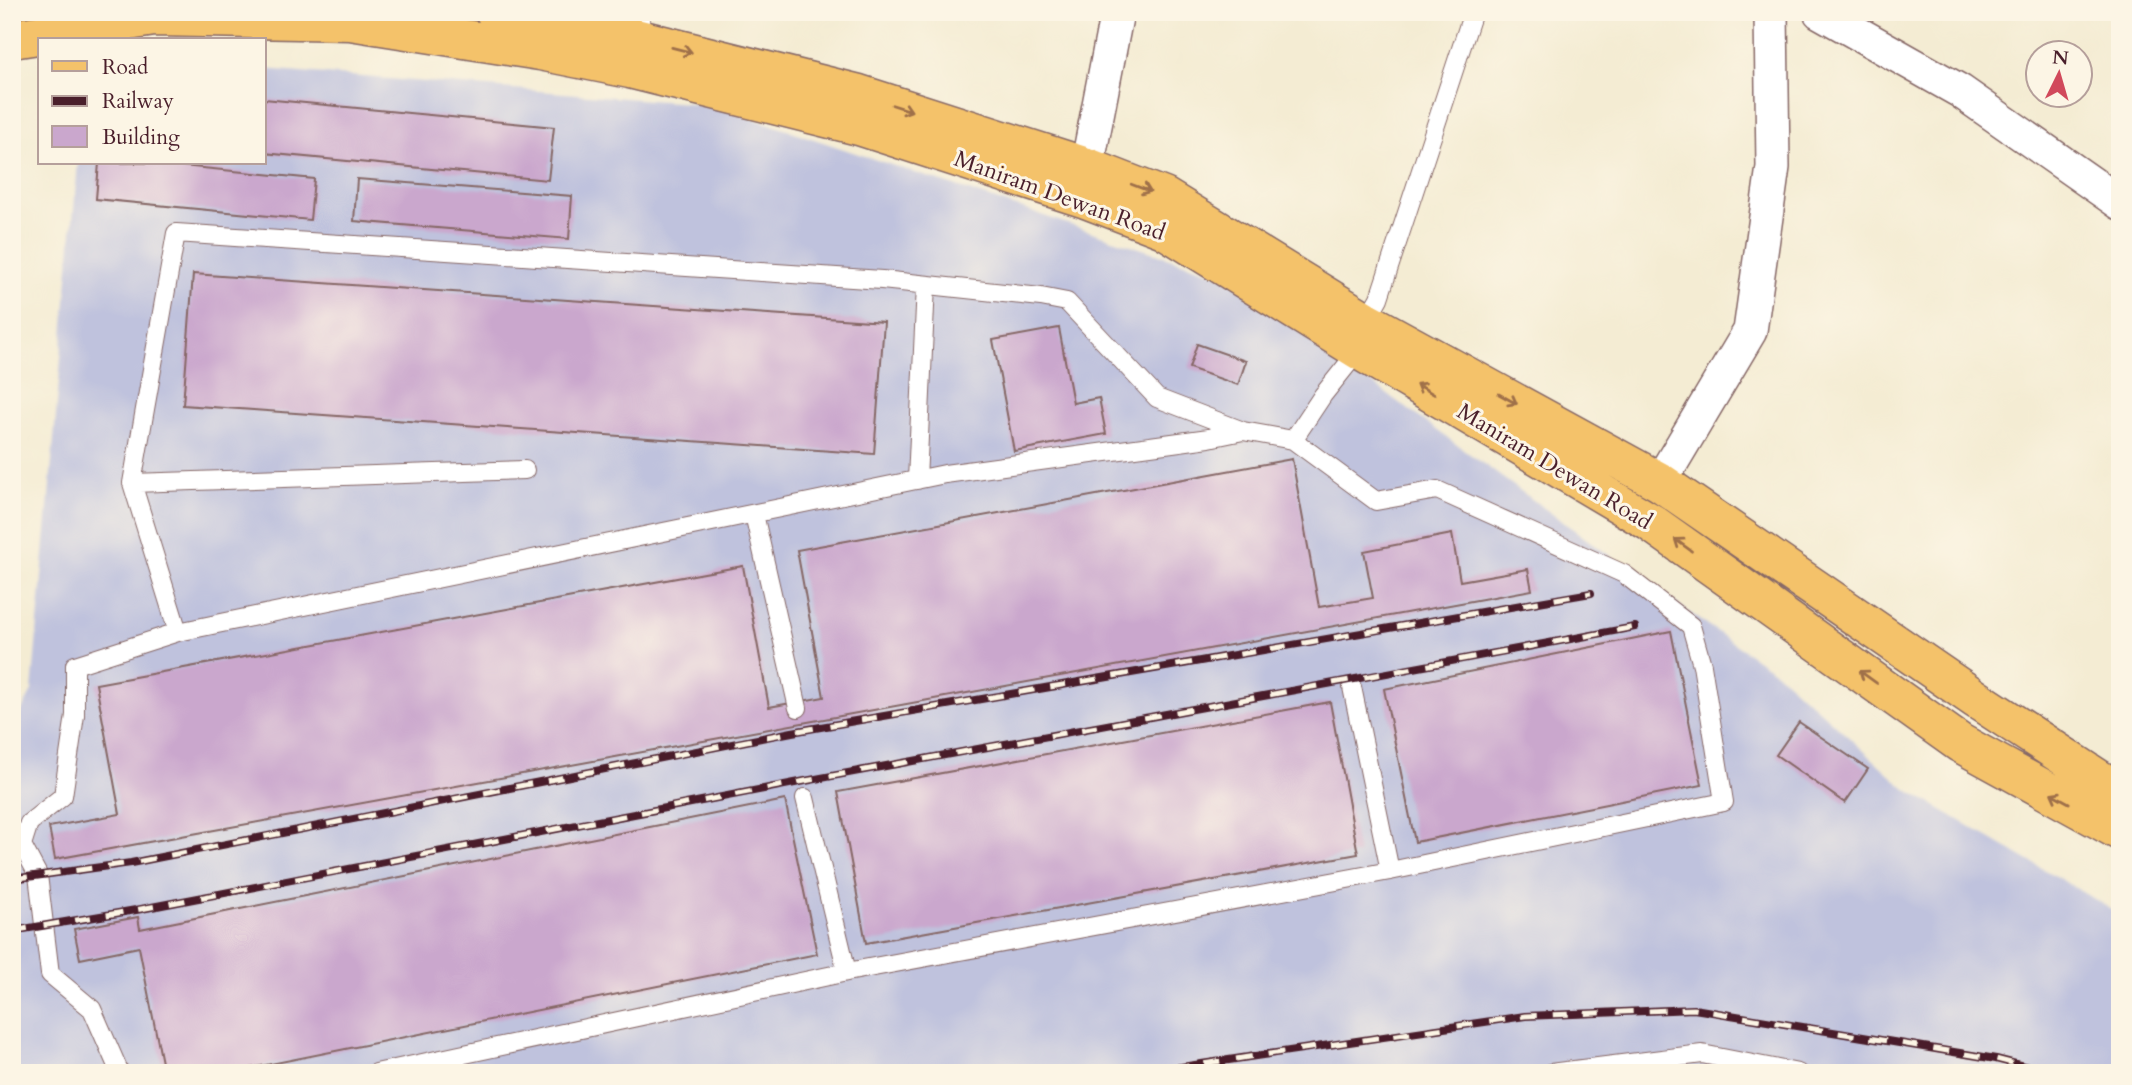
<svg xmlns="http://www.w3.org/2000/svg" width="2132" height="1085" font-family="Cardo,serif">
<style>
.industrial{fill:#bfc2dd}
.building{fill:#caa7cd}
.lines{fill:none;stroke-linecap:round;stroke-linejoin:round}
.service-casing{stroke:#866766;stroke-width:20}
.minor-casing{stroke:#866766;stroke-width:36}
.primary-casing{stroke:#866766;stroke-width:41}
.service{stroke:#fff;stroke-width:18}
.minor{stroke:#fff;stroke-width:33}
.primary{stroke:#f4c26a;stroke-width:38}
.rail-casing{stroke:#4a1f2b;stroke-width:8}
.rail{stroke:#fcf5e5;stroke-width:5;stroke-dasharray:16;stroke-linecap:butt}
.oneway{stroke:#9f704a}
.labels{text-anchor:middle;stroke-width:6;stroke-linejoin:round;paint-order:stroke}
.street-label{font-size:23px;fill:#4a1f2b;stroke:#fcf5e5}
</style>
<rect width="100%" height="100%" fill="#fcf5e5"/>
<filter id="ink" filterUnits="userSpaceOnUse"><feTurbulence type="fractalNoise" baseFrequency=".0143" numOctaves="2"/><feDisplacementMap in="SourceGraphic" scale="14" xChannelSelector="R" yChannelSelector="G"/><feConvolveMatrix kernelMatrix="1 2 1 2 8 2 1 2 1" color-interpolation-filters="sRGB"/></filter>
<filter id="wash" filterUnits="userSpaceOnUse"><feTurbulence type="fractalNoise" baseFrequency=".00686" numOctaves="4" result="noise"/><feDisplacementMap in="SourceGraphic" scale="28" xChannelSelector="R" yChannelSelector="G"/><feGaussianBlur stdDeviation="1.57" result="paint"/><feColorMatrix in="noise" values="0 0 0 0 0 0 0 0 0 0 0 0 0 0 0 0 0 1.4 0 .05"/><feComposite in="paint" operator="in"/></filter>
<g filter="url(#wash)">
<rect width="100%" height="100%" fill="#f4ecd3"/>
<path class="industrial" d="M264,69l448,36 514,172 428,311 127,88 125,113 214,125v159h-2108v-344l20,-38 46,-528h186z"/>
<g id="blocks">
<path class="building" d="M264,99l290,28 -6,53 -284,-27z
M99,163h52l163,16 -4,41 -214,-21z
M357,179l215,17 -3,43 -215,-18z
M193,274l691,48 -10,132 -691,-49z
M1059,328l14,75 26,-5 7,36 -92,17 -21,-111z
M1197,344l49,17 -8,24 -49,-17z
M1292,459l27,148 54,-9 -9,-47 88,-17 8,47 68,-12 4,21 -1477,269 -6,-32 71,-13 -24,-130 647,-118 26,141 55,-10 -27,-147z
M1671,631l31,154 -287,57 -31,-153z
M1330,702l28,152 -492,89 -28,-151z
M1799,722l69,47 -23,34 -69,-48z
M785,800l32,154 -591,119h-62l-25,-126 -59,12 -6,-30 64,-12 2,12z"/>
</g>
</g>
<g filter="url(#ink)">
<use href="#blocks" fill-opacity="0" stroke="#866766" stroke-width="2"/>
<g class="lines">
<g class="service-casing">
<path id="service" d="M917,480l9,-195
M132,483l393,-13
M754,514l44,194
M178,632l-46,-149 44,-250 706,47 159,17 26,5 90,96 86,33
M1352,687l38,184
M805,798l42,174
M120,1073l-28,-64 -42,-35 -12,-99 -16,-30 7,-22 34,-27 12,-81v-50l103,-33 767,-158 264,-36 34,-7 50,9 30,-45 36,-45 7,-29 13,-23 94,-286
M376,1073l471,-101 543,-101 334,-69 -22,-137 -11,-39 -67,-52 -187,-84 -61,11 -83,-61
M1550,1073l152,-19 96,19"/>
</g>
<g class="minor-casing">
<path id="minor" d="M1820,12l140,79 160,112
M631,63l2,-51
M1087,167l30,-155
M1660,482l90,-151 23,-164 -2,-155"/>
</g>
<g class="primary-casing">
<path id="primary" d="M495,12l136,25 228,57 228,73 77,30 202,124 294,161 316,217 144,94
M12,39l142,-22 196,4 190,30 90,18 229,57 227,73 78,30 195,121 291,172 310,221 160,88"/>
</g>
<use href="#service" class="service"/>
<use href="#minor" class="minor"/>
<use href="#primary" class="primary"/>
<g class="rail-casing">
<path id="rail" d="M12,879l119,-16 661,-131 799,-139
M12,931l124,-21 669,-129 830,-154
M1141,1073l384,-57 169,-7 302,50 55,14"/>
</g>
<use href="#rail" class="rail"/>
</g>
<defs><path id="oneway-shaft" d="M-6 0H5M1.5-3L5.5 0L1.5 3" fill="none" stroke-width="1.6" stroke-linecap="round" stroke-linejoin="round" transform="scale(1.75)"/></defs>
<g class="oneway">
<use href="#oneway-shaft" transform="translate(682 50) rotate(14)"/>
<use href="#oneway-shaft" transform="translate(902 108) rotate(18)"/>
<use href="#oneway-shaft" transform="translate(1141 188) rotate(21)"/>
<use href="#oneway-shaft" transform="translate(1425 389) rotate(-149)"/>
<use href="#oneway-shaft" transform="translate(1508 399) rotate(29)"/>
<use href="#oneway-shaft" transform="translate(1683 545) rotate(-144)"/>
<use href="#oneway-shaft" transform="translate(1868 677) rotate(-144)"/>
<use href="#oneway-shaft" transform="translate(2060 798) rotate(-151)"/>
</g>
</g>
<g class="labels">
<g class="street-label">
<text transform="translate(1060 195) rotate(20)" y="8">Maniram Dewan Road</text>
<text transform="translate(1555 466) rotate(31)" y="8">Maniram Dewan Road</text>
</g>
</g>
<rect width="2132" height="1085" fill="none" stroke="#fcf5e5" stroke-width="42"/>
<rect x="38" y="38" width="228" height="126" fill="#fcf5e5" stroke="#b59f9b" stroke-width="2"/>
<rect x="52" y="61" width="35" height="10" fill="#f4c26a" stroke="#b59f9b" stroke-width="2"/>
<text x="102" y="74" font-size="21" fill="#4a1f2b">Road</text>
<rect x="52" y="96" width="35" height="10" fill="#4a1f2b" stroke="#b59f9b" stroke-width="2"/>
<text x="102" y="108" font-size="21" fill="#4a1f2b">Railway</text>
<rect x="52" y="126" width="35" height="21" fill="#caa7cd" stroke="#b59f9b" stroke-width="2"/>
<text x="102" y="144" font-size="21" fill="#4a1f2b">Building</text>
<g transform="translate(2059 74) rotate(5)"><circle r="33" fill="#fcf5e5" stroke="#b59f9b" stroke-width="2"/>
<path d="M0-5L12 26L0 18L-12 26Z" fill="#d1495b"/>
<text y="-10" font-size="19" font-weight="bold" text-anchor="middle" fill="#4a1f2b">N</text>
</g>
</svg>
